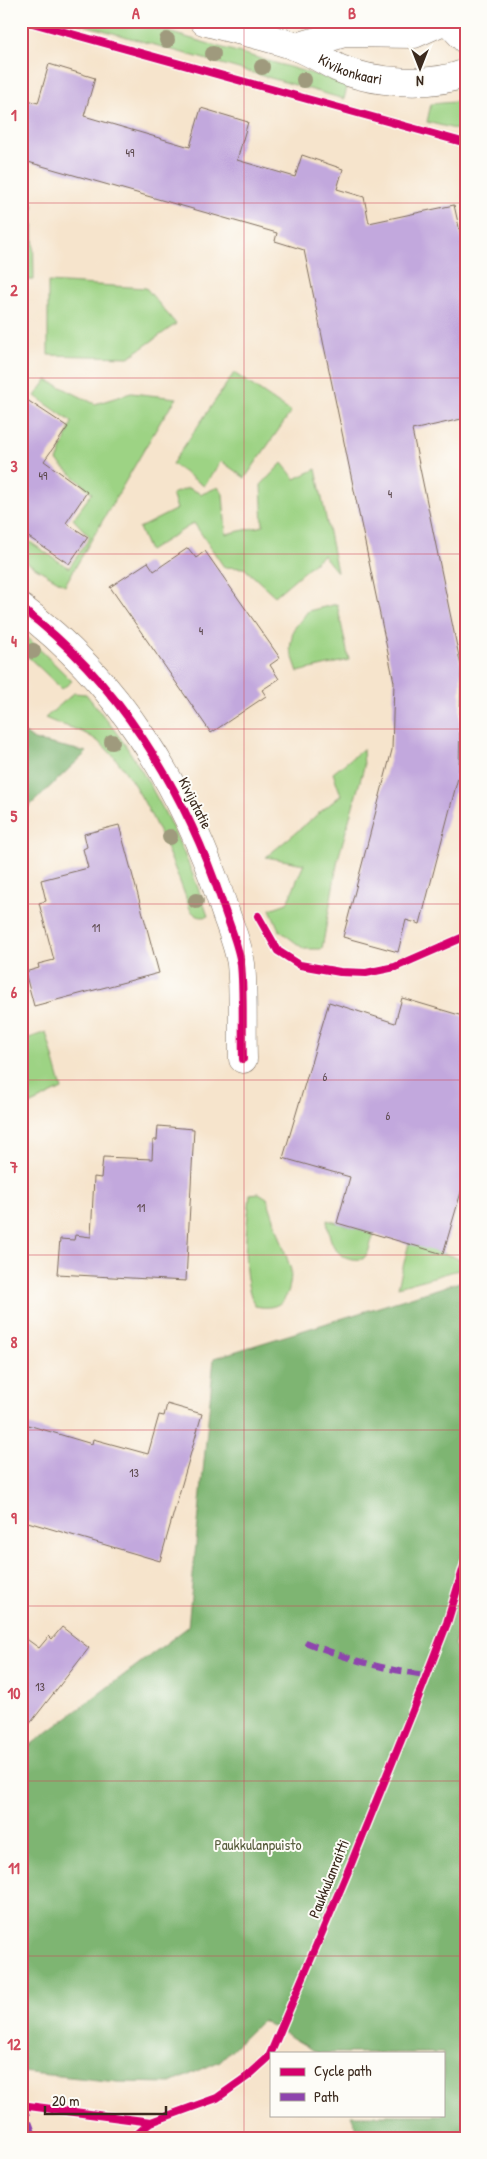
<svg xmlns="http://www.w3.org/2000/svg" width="487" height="2159" font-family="'Patrick Hand',sans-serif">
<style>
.green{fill:#9dd384;stroke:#6c7e51}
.forest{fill:#7eb572;stroke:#5c7048}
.building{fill:#c2a8dd}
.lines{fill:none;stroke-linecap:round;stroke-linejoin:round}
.minor-casing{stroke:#7c6b5b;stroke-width:29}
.tertiary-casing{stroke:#7c6b5b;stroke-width:29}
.minor{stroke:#fff;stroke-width:28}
.tertiary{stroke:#fff;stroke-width:28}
.quiet{stroke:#8e44ad;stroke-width:6;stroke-dasharray:12 6;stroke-linecap:butt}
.cycleway-casing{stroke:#fdfcf7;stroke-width:11}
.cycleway{stroke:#d6006c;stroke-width:8}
.tree{fill:#9f9a7d}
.grid{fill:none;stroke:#d1495b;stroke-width:1;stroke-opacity:0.55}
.labels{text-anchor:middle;stroke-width:4;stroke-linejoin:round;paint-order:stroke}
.number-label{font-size:12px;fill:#5d4a4e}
.street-label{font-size:15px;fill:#3b2a1e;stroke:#fdfcf7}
.park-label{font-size:15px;fill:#585d3d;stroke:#fdfcf7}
.neatline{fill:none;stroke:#d1495b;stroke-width:2}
.grid-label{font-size:16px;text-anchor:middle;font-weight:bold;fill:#d1495b}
</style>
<rect width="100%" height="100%" fill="#fdfcf7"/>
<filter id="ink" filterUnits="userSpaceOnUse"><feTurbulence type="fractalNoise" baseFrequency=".02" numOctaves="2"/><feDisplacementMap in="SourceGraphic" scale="10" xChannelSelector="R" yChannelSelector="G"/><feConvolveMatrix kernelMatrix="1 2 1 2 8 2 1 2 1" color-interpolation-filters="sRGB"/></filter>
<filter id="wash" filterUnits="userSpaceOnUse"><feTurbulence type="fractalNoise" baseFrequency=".0096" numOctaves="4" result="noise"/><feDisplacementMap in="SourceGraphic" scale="20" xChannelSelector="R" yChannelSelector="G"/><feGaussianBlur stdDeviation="1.12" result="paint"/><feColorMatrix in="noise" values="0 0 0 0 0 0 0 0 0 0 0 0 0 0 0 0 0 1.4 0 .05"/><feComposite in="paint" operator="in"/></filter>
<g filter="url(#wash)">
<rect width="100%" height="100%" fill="#f6e4cc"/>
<path class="green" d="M71,21h59l218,63 -4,15z
M466,101v29h-7l-32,-8 4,-18z
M21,201l12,3 1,76h-13z
M48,282l98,6 30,36 -47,33 -81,-2z
M234,373l57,39 -46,66 -24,-17 -17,25 -32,-22z
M47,380l48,24 36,-11 46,5 -15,21 -97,166 -44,-26v-23l48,32 21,-31 -17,-18 19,-26 -35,-32 15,-39 -37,-26z
M282,463l13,16 21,-10 21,103 -14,-17 -48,41 -31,-28 -20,-1 -30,-44 -45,28 -10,-23 38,-19 -5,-15 16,-6 14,6 16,-7 5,7 3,40 37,-8 -2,-41z
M337,604l12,56 -51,12 -8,-23 3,-19 15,-19z
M21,631l51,50 -10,8 -41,-39z
M74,693l12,1c13,17 28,34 40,52 35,53 62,110 82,170 -8,3 -14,-1 -18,-7 -17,-48 -56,-150 -102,-174 -14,-8 -29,-10 -43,-17z
M363,749l1,18 -26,92 -16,90h-18l-25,-19 -9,-21 17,-6 17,-39 -38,-7 75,-62 -8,-22z
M46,1032l16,57 -41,20v-68z
M259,1193l8,5 24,72c0,26 -8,42 -36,36 -16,-33 -8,-76 -5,-112z
M327,1220l47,13 -6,20 -5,6c-27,3 -34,-16 -36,-39z
M409,1243l52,16 -3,11 -60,17z"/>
<path class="forest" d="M21,730l13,10 53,12 -66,62z
M466,1280v328l-12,37 12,12v481h-105l-10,-23h92v-62h-125l-56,-33 -42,41 -49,22 -54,-1 -96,-10v-320l167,-125 26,-269z"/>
<g id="blocks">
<path class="building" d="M49,64l46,14 -11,38 106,31 11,-39 47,14 -11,38 58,17 7,-22 41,14 -6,20 27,8 5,26 85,-18 12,53v160l-54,12 49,236 -2,108 -39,150 -14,-4 -8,32 -55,-15 49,-187 2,-68 -90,-432 -29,-9 2,-8 -256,-73v-62l17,5z
M21,396l47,31 -24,34 43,31 -21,31 22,14 -19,27 -48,-32z
M188,548l8,10 9,-7 75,107 -10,7 9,14 -17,11 4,6 -55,37 -101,-146 38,-25 6,9z
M119,825l40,148 -125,33 -9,-34 14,-4 -1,-4 16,-4 -15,-57 7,-2 -5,-21 47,-12 -5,-19 4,-2 -3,-13z
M402,998l64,19v158l-23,79 -106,-31 13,-46 -67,-19 46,-156 66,21z
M158,1126l36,3 -8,152 -129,-7 3,-35 14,1 1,-5 16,2 3,-60 7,1 2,-21 49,2 1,-19h4z
M167,1404l35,10 -42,147 -139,-41v-97l71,21 1,-5 55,15 11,-39 5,1z
M62,1627l27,21 -68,87v-100l18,13 10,-12 3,3z"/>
</g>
</g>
<g filter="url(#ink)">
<use href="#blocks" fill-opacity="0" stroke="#7c6b5b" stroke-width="1"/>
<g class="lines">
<g class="minor-casing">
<path id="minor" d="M448,21l18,19
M21,608c97,72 163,181 201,294 6,20 16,41 19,62 3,30 1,63 2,95"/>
</g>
<g class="tertiary-casing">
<g id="tertiary">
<path id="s1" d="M204,21c30,9 63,15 93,26 14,5 27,14 41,21 34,15 93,19 128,5"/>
<path d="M297,47l47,-14 70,1 29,-13"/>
</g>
</g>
<use href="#minor" class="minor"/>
<use href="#tertiary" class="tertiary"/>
<path class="quiet" d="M305,1642c40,16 78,28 122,33
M23,2105l12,33"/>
<g class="cycleway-casing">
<path id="cycleway" d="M25,21l441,122
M21,608c97,72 163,181 201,294 6,20 16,41 19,62 3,30 1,63 2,95
M258,916l20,35 22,14 40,7 26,1 29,-6 71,-31
M21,2105l130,17
M133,2138l18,-16 66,-24 31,-22 21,-19 82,-193 63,-156 33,-85 19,-63"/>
</g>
<use href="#cycleway" class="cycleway"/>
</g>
<g class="tree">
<circle cx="167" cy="40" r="8"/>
<circle cx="213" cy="54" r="8"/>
<circle cx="262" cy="67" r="8"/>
<circle cx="304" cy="80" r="8"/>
<circle cx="33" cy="651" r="8"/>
<circle cx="112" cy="742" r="8"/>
<circle cx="170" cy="837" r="8"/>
<circle cx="196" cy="901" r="8"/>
</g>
</g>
<path class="grid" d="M244,21v2117M21,203h445M21,378h445M21,554h445M21,729h445M21,904h445M21,1080h445M21,1255h445M21,1430h445M21,1606h445M21,1781h445M21,1956h445"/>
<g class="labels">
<g class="number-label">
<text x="130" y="157">49</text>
<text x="43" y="480">49</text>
<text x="390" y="498">4</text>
<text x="201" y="635">4</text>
<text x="96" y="932">11</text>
<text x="325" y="1081">6</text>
<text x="388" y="1120">6</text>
<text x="141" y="1212">11</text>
<text x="134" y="1477">13</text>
<text x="40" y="1691">13</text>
</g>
<g class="street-label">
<text dy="5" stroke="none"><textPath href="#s1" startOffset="155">Kivikonkaari</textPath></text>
<text transform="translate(195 803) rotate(63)" y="5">Kivijatatie</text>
<text transform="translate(329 1879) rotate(-68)" y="5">Paukkulanraitti</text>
</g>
<g class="park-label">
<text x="258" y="1850">Paukkulanpuisto</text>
</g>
</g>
<rect width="487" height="2159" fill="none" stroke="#fdfcf7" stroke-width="55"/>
<rect x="270" y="2052" width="175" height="65" fill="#fdfcf7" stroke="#afa8a0"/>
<rect x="280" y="2068" width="25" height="8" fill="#d6006c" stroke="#afa8a0"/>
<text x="314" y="2076" font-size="15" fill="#3b2a1e">Cycle path</text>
<rect x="280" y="2093" width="25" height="8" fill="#8e44ad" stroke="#afa8a0"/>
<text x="314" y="2102" font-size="15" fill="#3b2a1e">Path</text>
<g transform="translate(420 68) rotate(180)" stroke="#fdfcf7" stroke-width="4" paint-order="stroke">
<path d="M0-4L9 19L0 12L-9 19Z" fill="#3b2a1e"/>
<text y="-8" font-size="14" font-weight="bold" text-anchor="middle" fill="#3b2a1e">N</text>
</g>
<path d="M45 2106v8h121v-8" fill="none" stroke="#3b2a1e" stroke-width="2.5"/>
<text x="52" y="2106" font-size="15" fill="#3b2a1e" stroke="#fdfcf7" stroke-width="4" paint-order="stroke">20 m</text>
<rect x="28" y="28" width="432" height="2104" class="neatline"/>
<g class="grid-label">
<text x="136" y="19">A</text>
<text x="352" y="19">B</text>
<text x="14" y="121">1</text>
<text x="14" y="296">2</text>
<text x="14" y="472">3</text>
<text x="14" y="647">4</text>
<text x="14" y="822">5</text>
<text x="14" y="998">6</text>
<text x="14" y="1173">7</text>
<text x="14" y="1348">8</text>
<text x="14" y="1524">9</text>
<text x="14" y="1699">10</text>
<text x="14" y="1874">11</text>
<text x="14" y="2050">12</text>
</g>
</svg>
